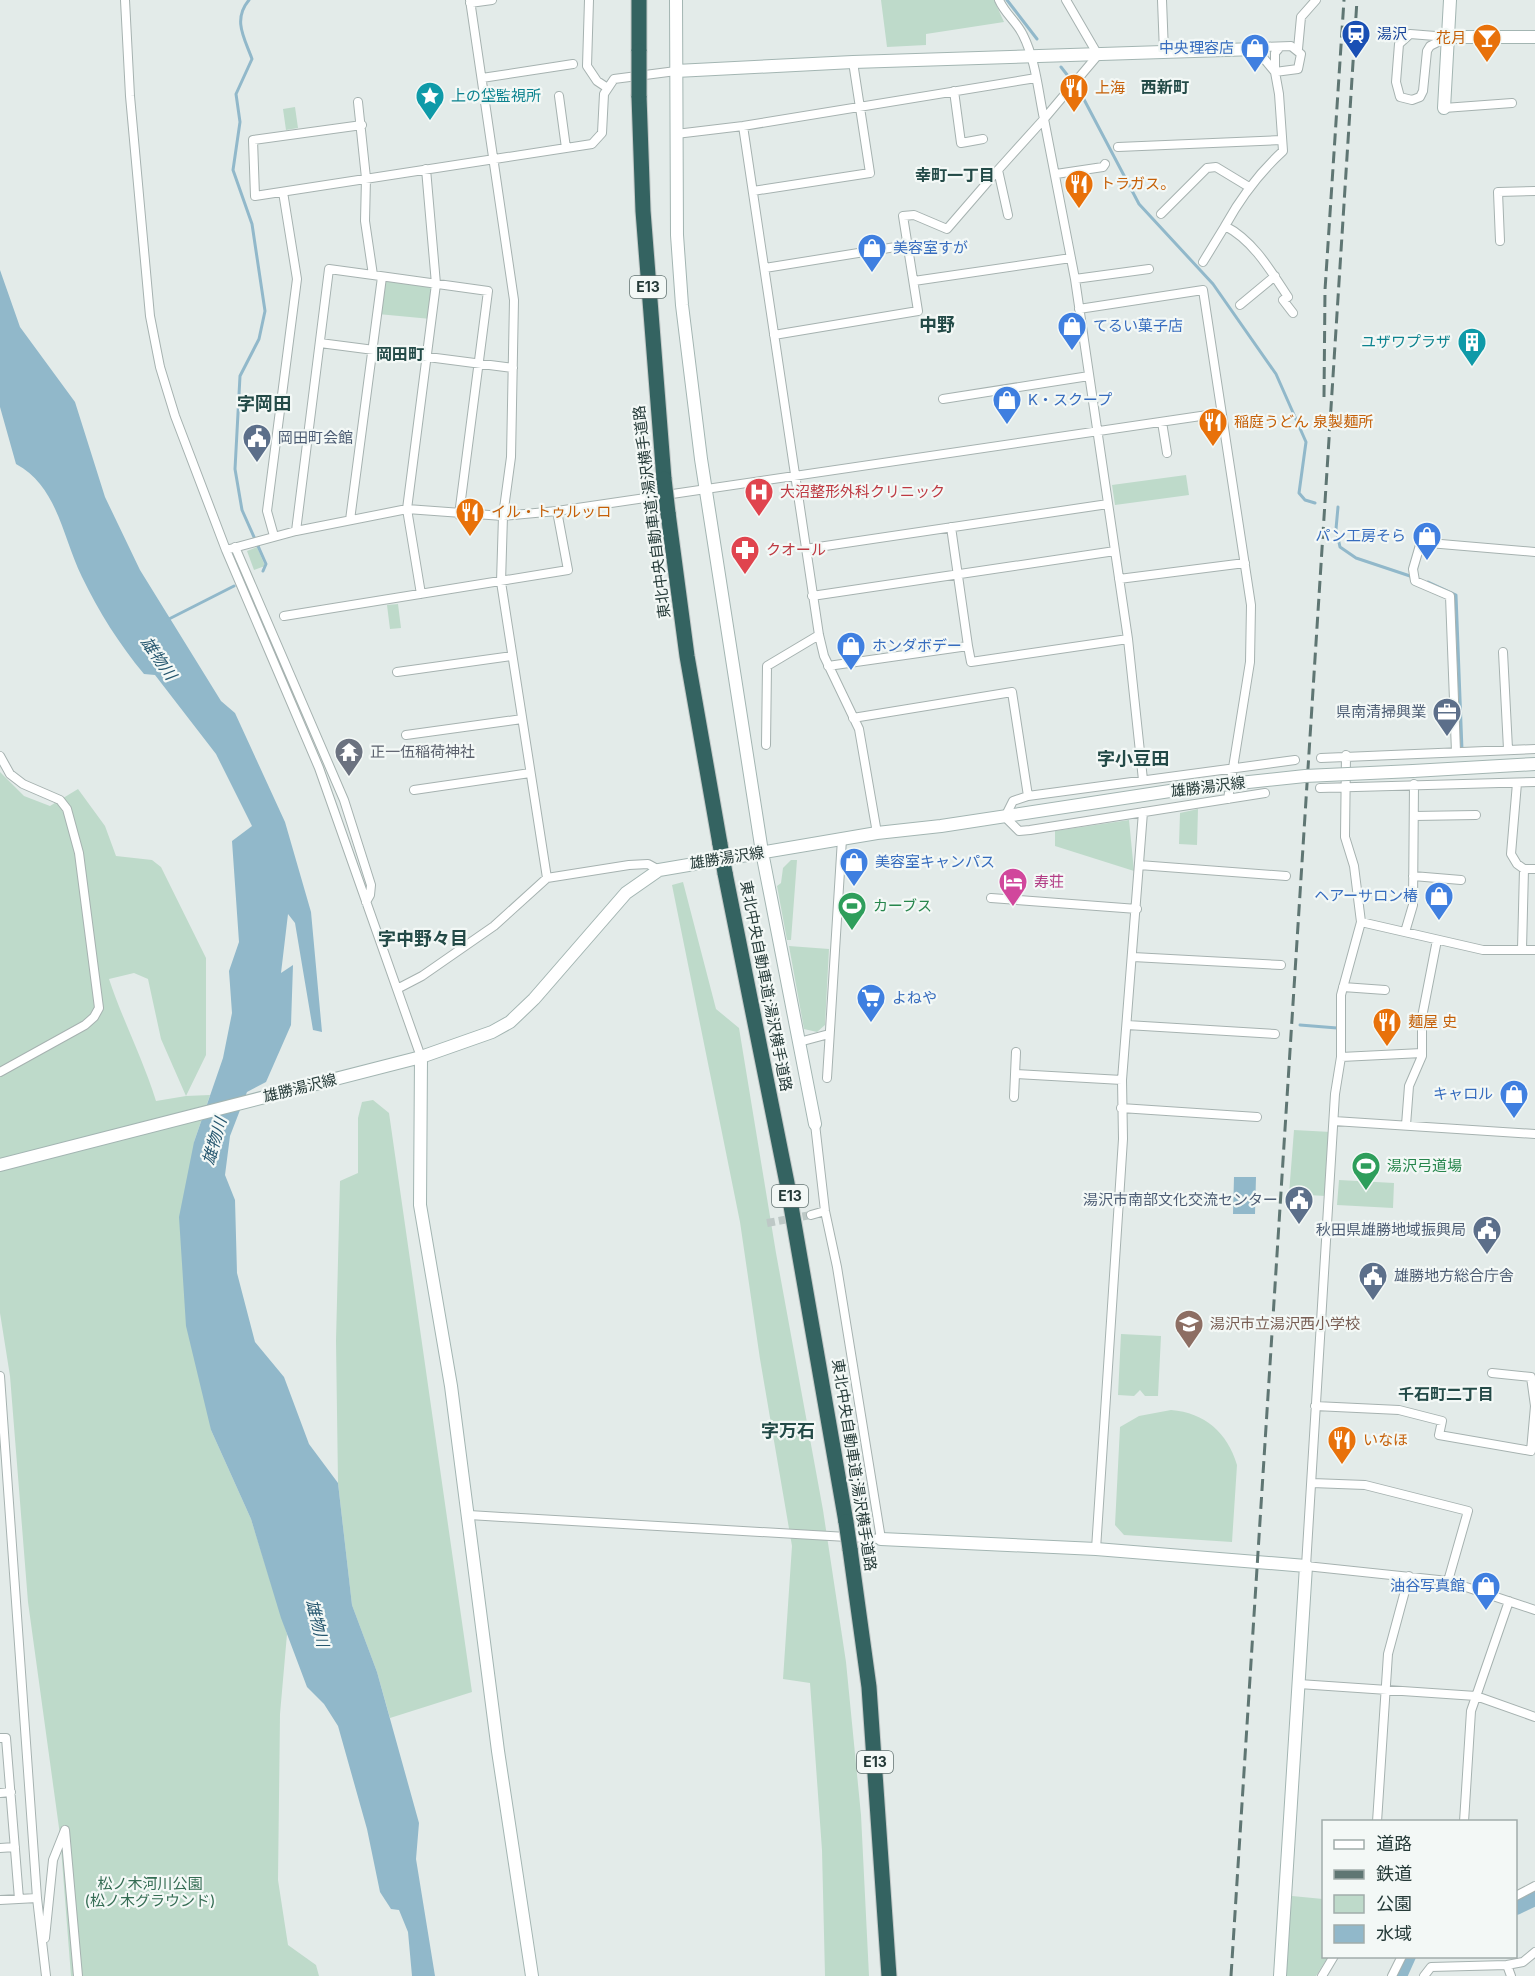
<svg xmlns="http://www.w3.org/2000/svg" width="1535" height="1976" font-family="Inter,'Noto Sans JP',sans-serif">
<style>
.green{fill:#bedaca;fill-rule:evenodd}
.water{fill:#91b8ca}
.lines{fill:none;stroke-linecap:round;stroke-linejoin:round}
.stream{stroke:#91b8ca;stroke-width:3}
.river{stroke:#91b8ca;stroke-width:16}
.street-tunnel{stroke:#bdc8c6;stroke-width:8;stroke-dasharray:8 4;stroke-linecap:butt}
.street-casing{stroke:#a6b2b0;stroke-width:10}
.secondary-casing{stroke:#a3b5b2;stroke-width:14}
.highway-casing{stroke:#c2c8c7;stroke-width:17}
.street{stroke:#fff;stroke-width:8}
.secondary{stroke:#fff;stroke-width:12}
.highway{stroke:#346361;stroke-width:15}
.rail{stroke:#5f7673;stroke-width:3;stroke-dasharray:12 6;stroke-linecap:butt}
.secondary-bridge-casing{stroke:#a3b5b2;stroke-width:14;stroke-linecap:butt}
.highway-bridge-casing{stroke:#c2c8c7;stroke-width:17;stroke-linecap:butt}
.secondary-bridge{stroke:#fff;stroke-width:12}
.highway-bridge{stroke:#346361;stroke-width:15}
.labels{text-anchor:middle;stroke-width:4.5;stroke-linejoin:round;paint-order:stroke}
.shield{fill:#f3f8f6;stroke:#637371;stroke-width:1.5}
.shield-label{font-size:14px;font-weight:bold;fill:#253a38}
.transit-label{font-size:15px;fill:#164399;stroke:#f3f8f6;text-anchor:start}
.food-label{font-size:15px;fill:#c56008;stroke:#f3f8f6;text-anchor:start}
.shop-label{font-size:15px;fill:#366cbe;stroke:#f3f8f6;text-anchor:start}
.culture-label{font-size:15px;fill:#0d838f;stroke:#f3f8f6;text-anchor:start}
.service-label{font-size:15px;fill:#4e5e75;stroke:#f3f8f6;text-anchor:end}
.health-label{font-size:15px;fill:#be3a42;stroke:#f3f8f6;text-anchor:start}
.street-label{font-size:15px;fill:#253a38;stroke:#f3f8f6}
.worship-label{font-size:15px;fill:#5b616d;stroke:#f3f8f6;text-anchor:start}
.hotel-label{font-size:15px;fill:#b23c85;stroke:#f3f8f6;text-anchor:start}
.leisure-label{font-size:15px;fill:#27864d;stroke:#f3f8f6;text-anchor:start}
.education-label{font-size:15px;fill:#785e54;stroke:#f3f8f6;text-anchor:start}
.park-label{font-size:15px;fill:#346c53;stroke:#f3f8f6}
.neighbourhood-label{font-size:16px;font-weight:bold;fill:#234a47;stroke:#f3f8f6}
.water-label{font-size:16px;font-style:italic;fill:#26576f;stroke:#f3f8f6}
.quarter-label{font-size:18px;font-weight:bold;fill:#234a47;stroke:#f3f8f6}
</style>
<rect width="100%" height="100%" fill="#e3ebe9"/>
<path class="green" d="M881,0h113l10,22 -78,12v11l-39,2z
M295,107l3,21 -12,2 -3,-21z
M382,277l54,7 -5,35 -53,-5z
M1186,475l3,20 -74,10 -3,-20z
M257,547l8,19 -11,4 -7,-19z
M398,604l3,24 -11,1 -3,-24z
M0,772l24,24 26,10 28,-17 27,37 11,30 36,4 9,7 45,91v97l-20,41 24,-1 -16,47 17,288 40,89 36,115 -7,80 -2,166 10,65 28,20 3,11h-248l-11,-141 -32,-233 -18,-226 -10,-63zM134,973l14,6 13,60 25,57 -30,5c-13,-42 -33,-80 -47,-122z
M1198,809l-1,36 -18,-1 1,-31z
M1129,820l5,51 -79,-25v-15z
M791,860h6l-6,80h-4l-10,-54 4,-3 2,-15z
M683,882l33,127 23,19 37,225 47,257 23,152 15,153 8,161h-44l-3,-126 -12,-167 -27,-4 9,-133 -32,-187 -20,-137 -68,-337z
M789,946l40,3 -4,76 -8,7 -13,-3z
M373,1100l16,13 83,579 -82,26 -13,-46 -25,-67 -14,-122 -2,-142 4,-160 18,-8v-55l4,-16z
M1294,1130l37,2 -5,64 -37,-2z
M1339,1180l55,3 -1,25 -56,-3z
M1121,1334l40,2 -3,60h-13l-5,-6 -6,6 -16,-1z
M1171,1410c34,3 56,22 66,55l-5,77 -108,-7 -9,-10 5,-98 19,-11z
M1292,1896l31,3 1,57 4,1 -12,19h-31z"/>
<path class="water" d="M0,270l20,57 55,75 30,95 35,73 81,131 14,12 50,109 26,90 11,120 -9,-2 -18,-107 -7,-9 -7,59 12,-8 -2,60 -25,57 -19,10 -17,44 -5,39 10,25 2,73 18,69 29,35 25,67 29,39 14,122 25,67 42,151 -3,36 19,117h-23l-4,-44 -9,-22 -8,-1 -11,-17 -13,-63 -29,-103 -14,-22 -17,-17 -26,-69 -30,-99 -40,-89 -25,-104 -7,-109 15,-75 29,-84 9,-45 -3,-42 10,-29 -7,-101 20,-15 -36,-72 -61,-79 -11,-1c-25,-30 -45,-62 -62,-97 -20,-41 -24,-90 -66,-113l-16,-57z
M1234,1177h22l-1,37h-22z"/>
<g class="lines">
<path class="stream" d="M249,0c-17,20 -4,39 3,59l-16,35 4,28 -7,48 19,54 13,87 -6,28 -19,37 -5,93 7,41 24,54 -3,7
M1007,0l30,39
M1061,67l18,23 60,114 74,80 63,90 30,68 -7,51 6,7 10,3
M1338,507l-2,22 4,18 16,11 57,19
M1428,582l28,13 6,155
M167,620l67,-34
M1300,1025l37,3"/>
<path class="river" d="M1516,1907l19,-9
M1399,1976l9,-20"/>
<path class="street-tunnel" d="M767,1223l44,-8"/>
<g class="street-casing">
<path id="street" d="M125,0l5,96 20,220 10,51 15,49 51,134 93,218 102,289
M470,0l44,300 -3,157 -8,59 -2,66 46,296
M589,0l-2,66 10,15 9,6
M999,0c6,14 18,22 24,35 13,26 15,56 21,84l-46,51 10,45
M1066,0l32,55 -54,64 31,160 53,360 15,141
M1162,0l2,52
M470,3l22,-3
M1410,34l38,3 -18,9 -3,5 -4,40 -3,6 -8,3 -12,-3 -4,-15 3,-38z
M1280,47l-5,6v19l23,-3 3,-15 -10,-8 -31,1 -4,2 19,23 4,22 4,57c-24,22 -42,46 -58,75 28,14 46,45 63,71l-5,3 10,13
M1298,49l3,-32 15,-17
M482,78l91,-14
M954,91l7,52 22,-4
M559,96l7,52
M1444,108l68,-5
M362,125l-109,15 2,56 337,-52 10,-11 2,-39 10,-15 62,-8
M743,126l76,509 5,21 35,73 18,104
M676,134l67,-8 293,-48
M1118,147l163,-7
M1056,174l47,-7 2,-3
M753,191l117,-18 -17,-111
M1161,214l46,-46 9,-1 33,20
M1500,241l-2,-49 37,-1
M1203,262l22,-36
M765,268l143,-23
M373,275l115,16 -29,224
M1075,279l74,-10
M914,281l157,-23
M1240,305l35,-29
M1079,309l124,-19 48,315 -1,57 -22,137
M774,335l144,-24 -15,-95 11,-1 33,14 51,-59
M320,343l193,25
M943,399l146,-23
M1162,422l5,31
M350,520l32,-243
M296,531l33,-262 44,6 -8,-54 1,-43 -8,-76
M274,536l-7,-25 30,-232 -14,-87
M235,547l109,253 27,85 -1,10 -4,7
M805,549l303,-45
M226,550l70,-19 111,-22 96,7 54,-5 664,-98
M1119,579l126,-16
M421,594l-14,-85 29,-225 -10,-115
M812,596l303,-45
M284,616l284,-46 -11,-59
M968,646l3,16 157,-23
M1503,652l5,97
M828,666l140,-20 -17,-119
M397,672l115,-16
M853,718l159,-26 16,104
M406,735l116,-16
M766,745l1,-79 52,-31
M1456,752l-6,-156 -35,-15 -2,-12 7,-24 9,-2 106,9
M1346,755l-1,82 9,29 7,56
M0,756l10,18 13,10 37,16 7,9 12,44 20,155 -5,9 -9,8 -85,47
M1321,758l214,-9
M1517,783l-6,71 6,10 7,5 -2,80
M1320,788l215,-6
M414,790l116,-17
M1265,793l-235,37 -11,1 -14,-14 8,-16 15,-5 267,-36
M1414,816l62,-1
M1139,865l147,11
M1524,869h11
M1413,876l48,4
M991,898l146,11
M1405,932l8,-27 1,-121
M1535,950h-52l-122,-28 -20,73v62l-6,37 -29,472 142,15 87,29
M1133,957l148,8
M1343,987l42,3
M397,989l25,-13 72,-50 53,-48 82,-13 19,-1 11,6
M1127,1025l148,9
M799,1042l30,-8
M1341,1057l81,-4
M1015,1074l107,6
M827,1078l15,-239
M1014,1097l2,-45
M1121,1108l136,9
M1334,1121l201,13
M1406,1125l3,-39 13,-30v-39l15,-77
M811,1215l14,-4
M1492,1373l39,4 4,29
M0,1376l37,522 9,78
M1315,1406l84,4 43,11 -3,14 92,16 4,-45
M1312,1483l53,2 103,26 -20,70
M469,1515l412,24 -44,-272 -12,-56 -10,-87
M1096,1549l27,-410 -1,-59 21,-268
M1299,1684l177,12 59,21
M0,1738h6l13,161
M0,1793l11,-1
M1377,1822l11,-168 21,-78
M1464,1822l7,-111 38,-110
M0,1848l15,-1
M1516,1896l19,-10
M0,1900l37,-2
M45,1938l8,-78 12,-30 13,146
M1322,1976l12,-20
M1392,1976l10,-20
M1424,1976l7,-9 76,-2
M1511,1976l-4,-11 16,-3 12,-10"/>
</g>
<g class="secondary-casing">
<path id="secondary" d="M676,0l1,235 5,70 19,154 61,393 53,272
M1448,37h87
M676,71l177,-9 403,-13
M1444,108l6,-108
M1413,771l122,-7
M421,1057l-1,148 31,181 47,365 34,225
M0,1165l421,-108 71,-25 18,-10 24,-23 92,-106 33,-23 218,-37 64,-7 242,-37
M881,1539l215,10 210,17 -26,410"/>
</g>
<g class="highway-casing">
<path id="highway" d="M639,0v51
M639,96l4,115 21,268
M668,513l19,143 33,188
M725,873l62,310 59,339
M850,1549l19,138 20,289"/>
</g>
<use href="#street" class="street"/>
<use href="#secondary" class="secondary"/>
<use href="#highway" class="highway"/>
<path class="rail" d="M1324,397l1,-107 19,-290
M1231,1976l126,-1976"/>
<g class="secondary-bridge-casing">
<path id="secondary-bridge" d="M1183,789l122,-13 108,-5"/>
</g>
<g class="highway-bridge-casing">
<path id="highway-bridge" d="M639,51v45
M664,479l4,34
M720,844l5,29
M846,1522l4,27"/>
</g>
<use href="#secondary-bridge" class="secondary-bridge"/>
<use href="#highway-bridge" class="highway-bridge"/>
</g>
<defs>
<g id="station-pin" transform="scale(1.5)"><path d="M0 17L-7.5 6A9.5 9.5 0 1 1 7.5 6Z" fill="#1a4fb4" stroke="#f3f8f6"/><path d="M-3-6H3Q5-6 5-4V2Q5 4 3 4L4.5 6H3L1.5 4h-3L-3 6H-4.5L-3 4Q-5 4-5 2V-4Q-5-6-3-6ZM-3.5-4v3h7v-3ZM-3.5 1v1.5H-2V1ZM2 1v1.5H3.5V1Z" fill="#fff"/></g>
<g id="bar-pin" transform="scale(1.5)"><path d="M0 17L-7.5 6A9.5 9.5 0 1 1 7.5 6Z" fill="#e8710a" stroke="#f3f8f6"/><path d="M-6-5H6L.8 .8V4.5H3.5V6h-7V4.5H-.8V.8Z" fill="#fff"/></g>
<g id="shop-pin" transform="scale(1.5)"><path d="M0 17L-7.5 6A9.5 9.5 0 1 1 7.5 6Z" fill="#3f7fe0" stroke="#f3f8f6"/><path d="M-5-2.5h2.3a2.7 3.5 0 0 1 5.4 0H5L5.5 6h-11ZM-1.5-2.5h3a1.5 2.3 0 0 0-3 0Z" fill="#fff"/></g>
<g id="restaurant-pin" transform="scale(1.5)"><path d="M0 17L-7.5 6A9.5 9.5 0 1 1 7.5 6Z" fill="#e8710a" stroke="#f3f8f6"/><path d="M-5-6h1v4h1v-4h1v4h1v-4h1v5L-1.5 .5V6h-2V.5L-5-1ZM5-6V6H3V1.5H1.5Q1.5-4 5-6Z" fill="#fff"/></g>
<g id="sight-pin" transform="scale(1.5)"><path d="M0 17L-7.5 6A9.5 9.5 0 1 1 7.5 6Z" fill="#0f9aa8" stroke="#f3f8f6"/><path d="M0-6L1.8-2.2L6-1.7L2.9 1.2L3.7 5.4L0 3.3L-3.7 5.4L-2.9 1.2L-6-1.7L-1.8-2.2Z" fill="#fff"/></g>
<g id="building-pin" transform="scale(1.5)"><path d="M0 17L-7.5 6A9.5 9.5 0 1 1 7.5 6Z" fill="#0f9aa8" stroke="#f3f8f6"/><path d="M-4-6H4V6H1V3H-1V6H-4ZM-2.5-4.3h1.7v1.8h-1.7ZM.8-4.3h1.7v1.8H.8ZM-2.5-1h1.7V.8h-1.7ZM.8-1h1.7V.8H.8Z" fill="#fff"/></g>
<g id="civic-pin" transform="scale(1.5)"><path d="M0 17L-7.5 6A9.5 9.5 0 1 1 7.5 6Z" fill="#5c6f8a" stroke="#f3f8f6"/><path d="M-.6-6.5H3V-4.5H.6V-3L4-1V1h2V6H-6V1h2V-1L-.6-3ZM-1.2 2.5V6h2.4V2.5Z" fill="#fff"/></g>
<g id="hospital-pin" transform="scale(1.5)"><path d="M0 17L-7.5 6A9.5 9.5 0 1 1 7.5 6Z" fill="#e0444e" stroke="#f3f8f6"/><path d="M-5-5h3v3.5h4V-5h3V5h-3V1.5h-4V5h-3Z" fill="#fff"/></g>
<g id="pharmacy-pin" transform="scale(1.5)"><path d="M0 17L-7.5 6A9.5 9.5 0 1 1 7.5 6Z" fill="#e0444e" stroke="#f3f8f6"/><path d="M-2-6h4v4h4v4h-4v4h-4v-4h-4v-4h4Z" fill="#fff"/></g>
<g id="office-pin" transform="scale(1.5)"><path d="M0 17L-7.5 6A9.5 9.5 0 1 1 7.5 6Z" fill="#5c6f8a" stroke="#f3f8f6"/><path d="M-6-3h4V-5.5h4V-3h4V5H-6ZM-1-4.5V-3h2v-1.5ZM-6 0V1H6V0Z" fill="#fff"/></g>
<g id="temple-pin" transform="scale(1.5)"><path d="M0 17L-7.5 6A9.5 9.5 0 1 1 7.5 6Z" fill="#6b7280" stroke="#f3f8f6"/><path d="M0-6L5-2H3V0L6.5 2.5H4V6H1.5V3h-3V6H-4V2.5H-6.5L-3 0V-2H-5Z" fill="#fff"/></g>
<g id="hotel-pin" transform="scale(1.5)"><path d="M0 17L-7.5 6A9.5 9.5 0 1 1 7.5 6Z" fill="#d1479c" stroke="#f3f8f6"/><path d="M-6-4.5h1.5V1H6V5H4.5V3h-9V5H-6ZM-4 0a1.8 1.8 0 1 1 3.6 0ZM.5 0V-2.5h3Q6-2.5 6 0Z" fill="#fff"/></g>
<g id="stadium-pin" transform="scale(1.5)"><path d="M0 17L-7.5 6A9.5 9.5 0 1 1 7.5 6Z" fill="#2e9e5b" stroke="#f3f8f6"/><path d="M0-5a6.5 5 0 1 0 0 10a6.5 5 0 1 0 0-10ZM-3.5-1.8h7v3.6h-7Z" fill="#fff"/></g>
<g id="supermarket-pin" transform="scale(1.5)"><path d="M0 17L-7.5 6A9.5 9.5 0 1 1 7.5 6Z" fill="#3f7fe0" stroke="#f3f8f6"/><path d="M-6-5.5h2.5l.6 2H6L4.5 2H-2.5L-4.4-4H-6ZM-1.5 3.2a1.3 1.3 0 1 0 .1 0ZM3 3.2a1.3 1.3 0 1 0 .1 0Z" fill="#fff"/></g>
<g id="school-pin" transform="scale(1.5)"><path d="M0 17L-7.5 6A9.5 9.5 0 1 1 7.5 6Z" fill="#8d6e63" stroke="#f3f8f6"/><path d="M0-5L7-2L0 1L-7-2ZM-4 1L0 2.5L4 1V4Q0 6-4 4Z" fill="#fff"/></g>
</defs>
<g fill-rule="evenodd">
<use href="#station-pin" x="1356" y="34"/>
<use href="#bar-pin" x="1487" y="38"/>
<use href="#shop-pin" x="1255" y="48"/>
<use href="#restaurant-pin" x="1074" y="88"/>
<use href="#sight-pin" x="430" y="96"/>
<use href="#restaurant-pin" x="1079" y="184"/>
<use href="#shop-pin" x="872" y="248"/>
<use href="#shop-pin" x="1072" y="326"/>
<use href="#building-pin" x="1472" y="342"/>
<use href="#shop-pin" x="1007" y="400"/>
<use href="#restaurant-pin" x="1213" y="422"/>
<use href="#civic-pin" x="257" y="438"/>
<use href="#hospital-pin" x="759" y="492"/>
<use href="#restaurant-pin" x="470" y="512"/>
<use href="#shop-pin" x="1427" y="536"/>
<use href="#pharmacy-pin" x="745" y="550"/>
<use href="#shop-pin" x="851" y="646"/>
<use href="#office-pin" x="1447" y="712"/>
<use href="#temple-pin" x="349" y="752"/>
<use href="#shop-pin" x="854" y="862"/>
<use href="#hotel-pin" x="1013" y="882"/>
<use href="#shop-pin" x="1439" y="896"/>
<use href="#stadium-pin" x="852" y="906"/>
<use href="#supermarket-pin" x="871" y="998"/>
<use href="#restaurant-pin" x="1387" y="1022"/>
<use href="#shop-pin" x="1514" y="1094"/>
<use href="#stadium-pin" x="1366" y="1166"/>
<use href="#civic-pin" x="1299" y="1200"/>
<use href="#civic-pin" x="1487" y="1230"/>
<use href="#civic-pin" x="1373" y="1276"/>
<use href="#school-pin" x="1189" y="1324"/>
<use href="#restaurant-pin" x="1342" y="1440"/>
<use href="#shop-pin" x="1486" y="1586"/>
</g>
<g class="labels">
<g class="shield">
<rect x="630" y="276" width="36" height="22" rx="4.5"/>
<rect x="772" y="1185" width="36" height="22" rx="4.5"/>
<rect x="857" y="1751" width="36" height="22" rx="4.5"/>
</g>
<g class="shield-label">
<text x="648" y="292">E13</text>
<text x="790" y="1201">E13</text>
<text x="875" y="1767">E13</text>
</g>
<g class="transit-label">
<text x="1377" y="39">湯沢</text>
</g>
<g class="food-label">
<text x="1466" y="43" text-anchor="end">花月</text>
<text x="1095" y="93">上海</text>
<text x="1100" y="189">トラガス。</text>
<text x="1234" y="427">稲庭うどん 泉製麺所</text>
<text x="491" y="517">イル・トゥルッロ</text>
<text x="1408" y="1027">麺屋 史</text>
<text x="1363" y="1445">いなほ</text>
</g>
<g class="shop-label">
<text x="1234" y="53" text-anchor="end">中央理容店</text>
<text x="893" y="253">美容室すが</text>
<text x="1093" y="331">てるい菓子店</text>
<text x="1028" y="405">K・スクープ</text>
<text x="1406" y="541" text-anchor="end">パン工房そら</text>
<text x="872" y="651">ホンダボデー</text>
<text x="875" y="867">美容室キャンパス</text>
<text x="1418" y="901" text-anchor="end">ヘアーサロン椿</text>
<text x="892" y="1003">よねや</text>
<text x="1493" y="1099" text-anchor="end">キャロル</text>
<text x="1465" y="1591" text-anchor="end">油谷写真館</text>
</g>
<g class="culture-label">
<text x="451" y="101">上の垈監視所</text>
<text x="1451" y="347" text-anchor="end">ユザワプラザ</text>
</g>
<g class="service-label">
<text x="278" y="443" text-anchor="start">岡田町会館</text>
<text x="1426" y="717">県南清掃興業</text>
<text x="1278" y="1205">湯沢市南部文化交流センター</text>
<text x="1466" y="1235">秋田県雄勝地域振興局</text>
<text x="1394" y="1281" text-anchor="start">雄勝地方総合庁舎</text>
</g>
<g class="health-label">
<text x="780" y="497">大沼整形外科クリニック</text>
<text x="766" y="555">クオール</text>
</g>
<g class="street-label">
<text transform="translate(652 512) rotate(-97)" y="5">東北中央自動車道;湯沢横手道路</text>
<text transform="translate(1208 787) rotate(-7)" y="5">雄勝湯沢線</text>
<text transform="translate(727 858) rotate(-9)" y="5">雄勝湯沢線</text>
<text transform="translate(766 986) rotate(79)" y="5">東北中央自動車道;湯沢横手道路</text>
<text transform="translate(300 1088) rotate(-14)" y="5">雄勝湯沢線</text>
<text transform="translate(854 1465) rotate(81)" y="5">東北中央自動車道;湯沢横手道路</text>
</g>
<g class="worship-label">
<text x="370" y="757">正一伍稲荷神社</text>
</g>
<g class="hotel-label">
<text x="1034" y="887">寿荘</text>
</g>
<g class="leisure-label">
<text x="873" y="911">カーブス</text>
<text x="1387" y="1171">湯沢弓道場</text>
</g>
<g class="education-label">
<text x="1210" y="1329">湯沢市立湯沢西小学校</text>
</g>
<g class="park-label">
<text x="150" y="1889">松ノ木河川公園<tspan x="150" dy="17">(松ノ木グラウンド)</tspan></text>
</g>
<g class="neighbourhood-label">
<text x="1165" y="93">西新町</text>
<text x="955" y="181">幸町一丁目</text>
<text x="400" y="360">岡田町</text>
<text x="1446" y="1400">千石町二丁目</text>
</g>
<g class="water-label">
<text transform="translate(159 658) rotate(55)" y="6">雄物川</text>
<text transform="translate(214 1141) rotate(-74)" y="6">雄物川</text>
<text transform="translate(318 1623) rotate(76)" y="6">雄物川</text>
</g>
<g class="quarter-label">
<text x="937" y="331">中野</text>
<text x="264" y="410">字岡田</text>
<text x="1133" y="765">字小豆田</text>
<text x="423" y="945">字中野々目</text>
<text x="788" y="1437">字万石</text>
</g>
</g>
<rect x="1322" y="1820" width="195" height="138" fill="#f3f8f6" stroke="#a1acaa" stroke-width="1.5"/>
<rect x="1334" y="1840" width="30" height="9" fill="#ffffff" stroke="#a1acaa" stroke-width="1.5"/>
<text x="1376" y="1850" font-size="18" fill="#253a38">道路</text>
<rect x="1334" y="1870" width="30" height="9" fill="#5f7673" stroke="#a1acaa" stroke-width="1.5"/>
<text x="1376" y="1880" font-size="18" fill="#253a38">鉄道</text>
<rect x="1334" y="1895" width="30" height="18" fill="#bedaca" stroke="#a1acaa" stroke-width="1.5"/>
<text x="1376" y="1910" font-size="18" fill="#253a38">公園</text>
<rect x="1334" y="1925" width="30" height="18" fill="#91b8ca" stroke="#a1acaa" stroke-width="1.5"/>
<text x="1376" y="1940" font-size="18" fill="#253a38">水域</text>
</svg>
